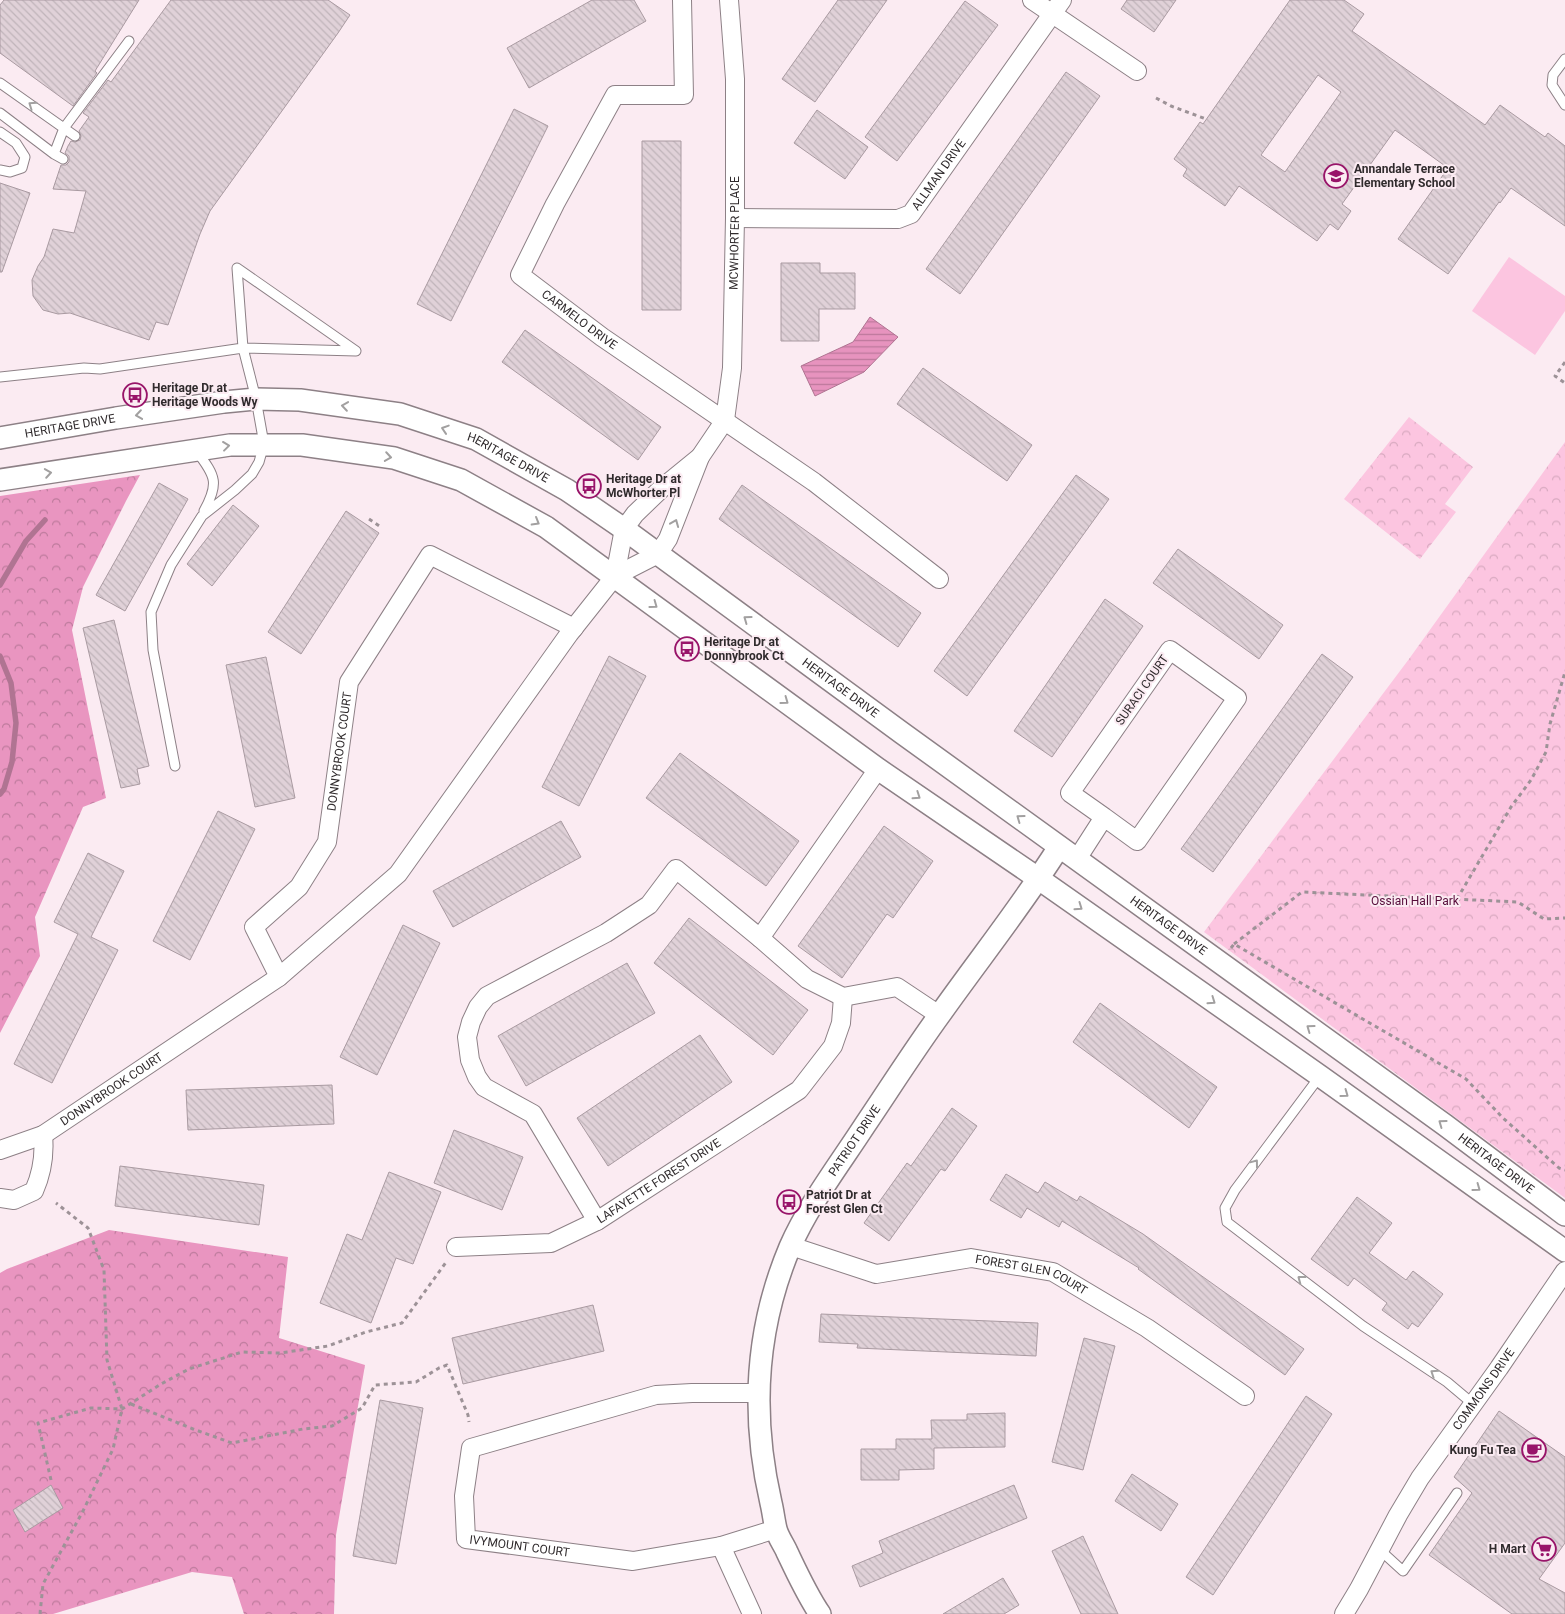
<svg xmlns="http://www.w3.org/2000/svg" width="1565" height="1614" font-family="Roboto,sans-serif">
<style>
.grass{fill:#fcc5e0}
.forest{fill:url(#forest-crowns)}
.park{fill:url(#park-crowns)}
.water{fill:url(#water-rules);stroke:#b07492}
.lines{fill:none;stroke-linecap:round;stroke-linejoin:round}
.stream{stroke:#b07492;stroke-width:5.5}
.building{fill:url(#building-back-hatch);stroke:#a99aa1;fill-rule:evenodd}
.service-casing{stroke:#8d8086;stroke-width:11}
.minor-casing{stroke:#8d8086;stroke-width:20}
.tertiary-casing{stroke:#8d8086;stroke-width:24}
.path{stroke:#9d9297;stroke-width:3;stroke-dasharray:4 4;stroke-linecap:butt}
.service{stroke:#fff;stroke-width:9}
.minor{stroke:#fff;stroke-width:18}
.tertiary{stroke:#fff;stroke-width:21}
.oneway{stroke:#a2a0a0}
.labels{text-anchor:middle;stroke-width:4;stroke-linejoin:round;paint-order:stroke}
.poi-label{font-size:12px;font-weight:bold;fill:#302b2d;stroke:#fbebf2;text-anchor:start}
.street-label{font-size:12px;fill:#302b2d;stroke:#fbebf2}
.park-label{font-size:12px;fill:#570d3b;stroke:#fbebf2}
</style>
<defs>
<pattern id="forest-crowns" width="20" height="18" patternUnits="userSpaceOnUse" patternTransform="scale(1.25)"><rect width="20" height="18" fill="#e995c0"/><path d="M2 6a3 3 0 1 1 6 0M12 15a3 3 0 1 1 6 0" fill="none" stroke="#bd7a9c"/></pattern>
<pattern id="park-crowns" width="20" height="18" patternUnits="userSpaceOnUse" patternTransform="scale(1.25)"><rect width="20" height="18" fill="#fcc5e0"/><path d="M2 6a3 3 0 1 1 6 0M12 15a3 3 0 1 1 6 0" fill="none" stroke="#d8a9c0"/></pattern>
<pattern id="water-rules" width="6" height="5" patternUnits="userSpaceOnUse" patternTransform="scale(1.25)"><rect width="6" height="5" fill="#e793be"/><path d="M0 2.5h6" fill="none" stroke="#bc789b"/></pattern>
<pattern id="building-back-hatch" width="6" height="6" patternUnits="userSpaceOnUse" patternTransform="scale(1.25)"><rect width="6" height="6" fill="#e0d1d8"/><path d="M-1 5l2 2M0 0l6 6M5-1l2 2" fill="none" stroke="#c0b4ba"/></pattern>
</defs>
<rect width="100%" height="100%" fill="#fbebf2"/>
<path class="grass" d="M1509,257l56,39v15l-30,44 -63,-44z"/>
<path class="forest" d="M140,475l-14,26 -43,86 -11,43 34,168 -23,9 -48,110 5,39 -40,77v-537z
M109,1230l179,27 -9,81 86,27 -29,170 -2,79h-90l-12,-37 -40,-5 -139,42h-53v-341l7,-4z"/>
<path class="park" d="M1409,417l64,50 -28,37 11,8 -36,47 -76,-60z
M1565,442v756l-361,-266 205,-273z"/>
<path class="water" d="M870,317l28,20 -34,35 -49,24 -14,-30 52,-24z"/>
<g class="lines">
<path class="stream" d="M0,585l26,-44 19,-21
M0,656l11,27 5,40 -4,39 -8,27 -4,5"/>
</g>
<path class="building" d="M4,0h135l-44,71 2,2 -24,33 -73,-53v-48z
M171,0h157l22,15 -12,18 -128,178 -10,23 -32,91 -12,-3 -7,18 -79,-27 -12,1 -15,-4 -10,-14 -1,-16 6,-14 6,-9 9,-28 21,4 12,-42 -33,-2 8,-24h5l3,-3v-6l-4,-3 3,-7 3,-5 4,1 5,-2 1,-4 -2,-5 10,-14 -6,-4 25,-33 3,2z
M592,0h42l12,21 -117,67 -22,-40z
M838,0h49l-72,102 -33,-23z
M1127,0h49l-22,32 -33,-23z
M1290,0h54l20,14 -12,17 133,94 15,-20 45,32 3,-4 17,13v80l-54,-38 -11,15 -1,-1 -51,72 -50,-35 50,-71 -53,-38 -53,74 9,7 -13,19 -8,-6 -13,17 -78,-55 -14,20 -42,-30 4,-7 -13,-10 26,-37 3,2zM1318,75l23,17 -56,80 -24,-17z
M965,1l33,24 -101,136 -32,-24z
M1066,72l34,24 -140,198 -34,-25z
M514,109l34,17 -97,195 -34,-17z
M817,110l51,37 -23,32 -51,-36z
M642,141h39v169h-39z
M0,183l30,10 -28,79h-2z
M781,263h39v10h35v36h-36v32h-38z
M525,330l136,97 -23,33 -136,-98z
M923,368l109,77 -25,36 -110,-77z
M1076,475l33,24 -142,197 -33,-25z
M159,483l29,16 -63,112 -29,-16z
M742,485l179,128 -23,34 -179,-128z
M233,505l26,21 -47,60 -25,-22z
M346,511l33,22 -78,121 -33,-22z
M1178,549l105,76 -24,34 -106,-76z
M1105,599l38,27 -91,131 -38,-26z
M114,620l35,146 -12,3 3,15 -19,4 -38,-160z
M1322,654l31,23 -140,195 -32,-23z
M609,656l37,20 -67,130 -37,-19z
M266,657l29,141 -40,9 -29,-142z
M680,753l119,88 -33,45 -120,-88z
M218,811l37,18 -65,131 -37,-19z
M561,821l20,36 -128,70 -20,-36z
M884,826l49,35 -40,57 -6,-4 -45,64 -44,-32z
M88,853l36,18 -33,66 27,13 -66,133 -38,-19 64,-130 -24,-12z
M689,918l119,92 -35,45 -119,-92z
M403,925l37,18 -63,132 -37,-18z
M627,963l28,50 -129,73 -28,-50z
M1100,1003l117,84 -28,41 -116,-86z
M700,1035l32,47 -124,84 -31,-48z
M332,1085l2,39 -146,6 -2,-40z
M952,1108l25,18 -32,45 -4,-2 -52,72 -25,-18 43,-60 4,3z
M454,1130l69,27 -21,53 -68,-27z
M120,1166l144,19 -5,40 -144,-19z
M389,1172l52,20 -28,72 -17,-6 -25,65 -51,-20 27,-69 15,6z
M1006,1174l32,19 7,-11 32,19 3,-5 63,38 161,115 -19,26 -147,-106 1,-1 -77,-47 -3,6 -32,-19 -6,10 -31,-18z
M1357,1197l35,26 -23,30 37,27 7,-9 30,23 -25,33 -6,-4 -4,6 -26,-19 5,-7 -33,-25 -6,8 -37,-27z
M593,1305l11,46 -141,33 -11,-46z
M821,1314l217,9 -2,33 -179,-8 1,-4 -39,-2z
M1084,1338l31,8 -32,124 -31,-8z
M1306,1396l26,18 -119,181 -27,-18z
M380,1400l43,8 -27,156 -43,-8z
M1499,1411l66,46v86l-26,36 26,14v21h-53l-83,-59 43,-62 -18,-16z
M1005,1413v34l-71,1v21l-35,1v10h-38v-31h35v-10h36l-1,-19h36v-6z
M1132,1474l46,30 -17,27 -46,-30z
M51,1485l12,23 -38,24 -12,-22z
M1014,1485l13,33 -167,69 -8,-21 31,-13 -4,-12z
M1083,1536l35,78h-37l-29,-63z
M1003,1578l16,27 -15,9h-61z"/>
<g class="lines">
<g class="service-casing">
<path id="service" d="M1565,59l-12,16 -1,10 13,20
M0,83l75,53
M0,113l54,41 9,5
M0,132l16,11 9,14 -3,11 -12,4 -10,-2
M54,154l10,-26 65,-87
M237,268l119,83 -113,-3z
M0,377l84,-9 16,1 143,-21 13,51 8,45 -5,18 -7,12 -17,16 -33,26 -31,49 -20,47 2,38 22,116
M197,452c19,24 22,32 7,59
M1320,1076l-85,114 -10,18 2,14 136,104 84,56 25,21
M1380,1550l23,21 54,-78"/>
</g>
<g class="minor-casing">
<g id="minor">
<path id="s1" d="M682,0l2,95h-69l-60,109 -35,71 82,62 212,145 125,97"/>
<path d="M1032,0l105,71"/>
<path id="s2" d="M735,218l163,1 13,-5 151,-214"/>
<path id="s3" d="M615,576l9,-47 11,-15 27,-26 38,-31 25,-37 7,-52 3,-150v-139l-6,-79"/>
<path d="M878,769l-118,169 47,41 36,18 54,-10 42,28"/>
<path d="M1077,859l27,-42 33,24 100,-143 -67,-48 -100,143 34,24"/>
<path id="s4" d="M760,938l-84,-69 -27,36 -43,28 -119,63 -9,11 -7,15 -4,15 3,23 7,17 7,10 49,27 64,107 202,-131 34,-44 8,-23 2,-26"/>
<path d="M279,977l119,-103 171,-240 46,-58 43,-22 10,-15 32,-82"/>
<path id="s5" d="M0,1150l43,-15 236,-158 -25,-50 45,-40 28,-45 22,-160 81,-127 144,73"/>
<path d="M0,1198l14,2 20,-9c8,-18 11,-35 9,-56"/>
<path id="s6" d="M791,1246l85,28 95,-16 82,14 94,56 98,68"/>
<path d="M456,1247l95,-4 46,-22"/>
<path id="s7" d="M759,1393h-67l-36,2 -185,53 -7,48 2,43 167,22 88,-15 55,-17"/>
<path d="M721,1546l31,68"/>
<path id="s8" d="M1344,1614l15,-25 39,-74 22,-37 79,-110 66,-97"/>
</g>
</g>
<g class="tertiary-casing">
<g id="tertiary">
<path id="s9" d="M0,438l116,-20 108,-16 32,-3 44,1 100,14 76,25 91,51 57,39 278,204 543,392 120,90"/>
<path d="M0,480l230,-35h72l92,13 67,22 85,47 332,242 161,110 281,197 245,175"/>
<path id="s10" d="M820,1614c-13,-19 -23,-41 -33,-62 -3,-7 -9,-15 -11,-23 -2,-8 -3,-18 -5,-26 -20,-87 -16,-173 19,-256 19,-43 49,-82 75,-122 25,-37 49,-75 76,-112 39,-55 82,-109 118,-166"/>
</g>
</g>
<path class="path" d="M1156,98l15,8 35,13
M1565,362l-10,14 10,7
M369,519l12,8
M1457,899l54,-92 20,-27 15,-28 4,-28 15,-52
M1234,944l68,-52 216,10 26,17 21,-1
M1231,948l3,-4 232,135 37,39 56,50 6,2
M131,1404l62,25 39,14 71,-14 29,-3 30,-18 13,-23 41,-3 23,-14 8,-3 21,50 1,7
M51,1480l-13,-57 53,-15 31,1 39,-25 28,-15 53,-17 38,1 48,-7 38,-14 36,-9 45,-62
M40,1614l3,-30 40,-73 30,-62 9,-40 -15,-49 -3,-90 -16,-42 -32,-25"/>
<use href="#service" class="service"/>
<use href="#minor" class="minor"/>
<use href="#tertiary" class="tertiary"/>
</g>
<defs><path id="oneway-chevron" d="M-2-3.5L2.5 0L-2 3.5" fill="none" stroke-width="1.6" stroke-linecap="round" stroke-linejoin="round" transform="scale(1.25)"/></defs>
<g class="oneway">
<use href="#oneway-chevron" transform="translate(32 105) rotate(-145)"/>
<use href="#oneway-chevron" transform="translate(345 406) rotate(-172)"/>
<use href="#oneway-chevron" transform="translate(139 415) rotate(172)"/>
<use href="#oneway-chevron" transform="translate(445 429) rotate(-162)"/>
<use href="#oneway-chevron" transform="translate(226 446) rotate(-7)"/>
<use href="#oneway-chevron" transform="translate(388 457) rotate(9)"/>
<use href="#oneway-chevron" transform="translate(48 473) rotate(-9)"/>
<use href="#oneway-chevron" transform="translate(536 522) rotate(30)"/>
<use href="#oneway-chevron" transform="translate(675 523) rotate(-68)"/>
<use href="#oneway-chevron" transform="translate(654 605) rotate(36)"/>
<use href="#oneway-chevron" transform="translate(747 619) rotate(-144)"/>
<use href="#oneway-chevron" transform="translate(785 701) rotate(36)"/>
<use href="#oneway-chevron" transform="translate(917 796) rotate(34)"/>
<use href="#oneway-chevron" transform="translate(1020 818) rotate(-144)"/>
<use href="#oneway-chevron" transform="translate(1079 907) rotate(35)"/>
<use href="#oneway-chevron" transform="translate(1212 1001) rotate(35)"/>
<use href="#oneway-chevron" transform="translate(1310 1028) rotate(-144)"/>
<use href="#oneway-chevron" transform="translate(1345 1094) rotate(36)"/>
<use href="#oneway-chevron" transform="translate(1442 1123) rotate(-144)"/>
<use href="#oneway-chevron" transform="translate(1255 1163) rotate(-53)"/>
<use href="#oneway-chevron" transform="translate(1477 1188) rotate(36)"/>
<use href="#oneway-chevron" transform="translate(1301 1279) rotate(-143)"/>
<use href="#oneway-chevron" transform="translate(1434 1373) rotate(-146)"/>
</g>
<defs>
<g id="school-ring" transform="scale(1.25)"><circle r="9.5" fill="#fbebf2" stroke="#981469" stroke-width="1.5"/><path d="M0-5L7-2L0 1L-7-2ZM-4 1L0 2.5L4 1V4Q0 6-4 4Z" fill="#981469"/></g>
<g id="bus-ring" transform="scale(1.25)"><circle r="9.5" fill="#fbebf2" stroke="#981469" stroke-width="1.5"/><path d="M-5-6H5V4H4V6H2V4H-2V6H-4V4H-5ZM-3.5-4V0h7V-4ZM-3.5 1.2v1.5H-2V1.2ZM2 1.2v1.5H3.5V1.2Z" fill="#981469"/></g>
<g id="cafe-ring" transform="scale(1.25)"><circle r="9.5" fill="#fbebf2" stroke="#981469" stroke-width="1.5"/><path d="M-5.5-4.5H6V0H3Q3 3.5 0 3.5H-2.5Q-5.5 3.5-5.5 0ZM3-3.2v2h1.7v-2ZM-6 4.5H4V6H-6Z" fill="#981469"/></g>
<g id="supermarket-ring" transform="scale(1.25)"><circle r="9.5" fill="#fbebf2" stroke="#981469" stroke-width="1.5"/><path d="M-6-5.5h2.5l.6 2H6L4.5 2H-2.5L-4.4-4H-6ZM-1.5 3.2a1.3 1.3 0 1 0 .1 0ZM3 3.2a1.3 1.3 0 1 0 .1 0Z" fill="#981469"/></g>
</defs>
<g fill-rule="evenodd">
<use href="#school-ring" x="1336" y="176"/>
<use href="#bus-ring" x="135" y="395"/>
<use href="#bus-ring" x="589" y="486"/>
<use href="#bus-ring" x="687" y="649"/>
<use href="#bus-ring" x="789" y="1202"/>
<use href="#cafe-ring" x="1534" y="1450"/>
<use href="#supermarket-ring" x="1544" y="1549"/>
</g>
<g class="labels">
<g class="poi-label">
<text x="1354" y="173">Annandale Terrace<tspan x="1354" dy="14">Elementary School</tspan></text>
<text x="152" y="392">Heritage Dr at<tspan x="152" dy="14">Heritage Woods Wy</tspan></text>
<text x="606" y="483">Heritage Dr at<tspan x="606" dy="14">McWhorter Pl</tspan></text>
<text x="704" y="646">Heritage Dr at<tspan x="704" dy="14">Donnybrook Ct</tspan></text>
<text x="806" y="1199">Patriot Dr at<tspan x="806" dy="14">Forest Glen Ct</tspan></text>
<text x="1516" y="1454" text-anchor="end">Kung Fu Tea</text>
<text x="1526" y="1553" text-anchor="end">H Mart</text>
</g>
<g class="street-label">
<text dy="4" stroke="none"><textPath href="#s2" startOffset="225">ALLMAN DRIVE</textPath></text>
<text dy="4" stroke="none"><textPath href="#s3" startOffset="385">MCWHORTER PLACE</textPath></text>
<text dy="4" stroke="none"><textPath href="#s1" startOffset="442">CARMELO DRIVE</textPath></text>
<text dy="4" stroke="none"><textPath href="#s9" startOffset="71">HERITAGE DRIVE</textPath></text>
<text dy="4" stroke="none"><textPath href="#s9" startOffset="521">HERITAGE DRIVE</textPath></text>
<text dy="4" stroke="none"><textPath href="#s9" startOffset="926">HERITAGE DRIVE</textPath></text>
<text transform="translate(1142 690) rotate(-55)" y="4">SURACI COURT</text>
<text dy="4" stroke="none"><textPath href="#s5" startOffset="590">DONNYBROOK COURT</textPath></text>
<text dy="4" stroke="none"><textPath href="#s9" startOffset="1331">HERITAGE DRIVE</textPath></text>
<text dy="4" stroke="none"><textPath href="#s5" startOffset="128">DONNYBROOK COURT</textPath></text>
<text dy="4" stroke="none"><textPath href="#s10" startOffset="508">PATRIOT DRIVE</textPath></text>
<text dy="4" stroke="none"><textPath href="#s9" startOffset="1736">HERITAGE DRIVE</textPath></text>
<text dy="4" stroke="none"><textPath href="#s4" startOffset="694">LAFAYETTE FOREST DRIVE</textPath></text>
<text dy="4" stroke="none"><textPath href="#s6" startOffset="249">FOREST GLEN COURT</textPath></text>
<text dy="4" stroke="none"><textPath href="#s8" startOffset="265">COMMONS DRIVE</textPath></text>
<text dy="4" stroke="none"><textPath href="#s7" startOffset="441">IVYMOUNT COURT</textPath></text>
</g>
<g class="park-label">
<text x="1415" y="905">Ossian Hall Park</text>
</g>
</g>
</svg>
